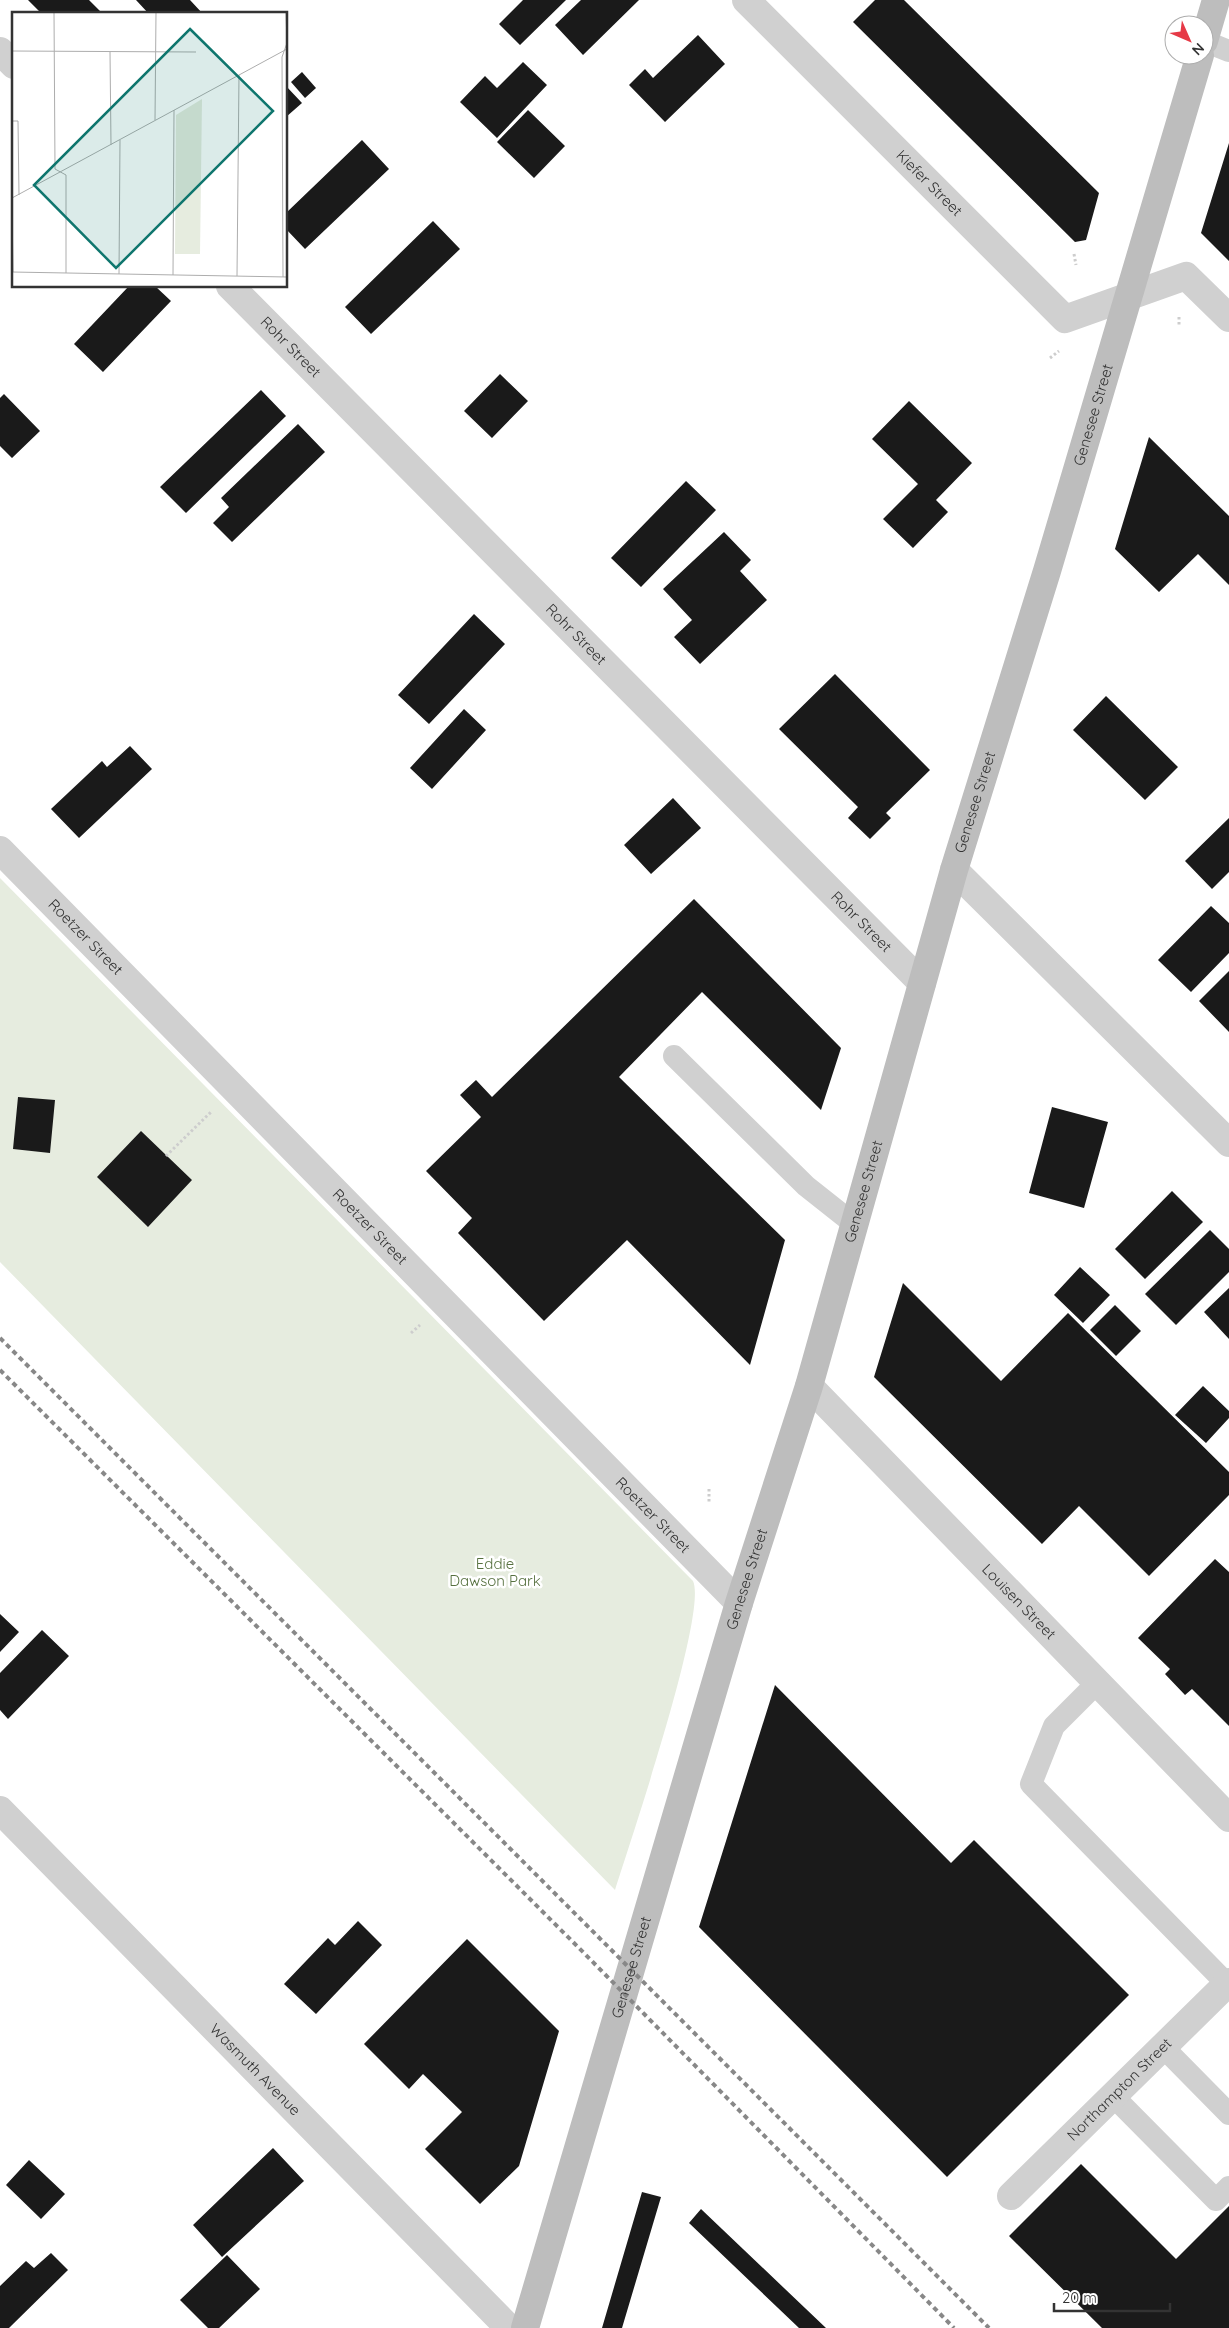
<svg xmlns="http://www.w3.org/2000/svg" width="1229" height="2328" font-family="Quicksand,sans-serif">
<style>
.green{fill:#e6ecdf}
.building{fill:#1a1a1a}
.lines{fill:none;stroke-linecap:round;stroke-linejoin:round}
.path{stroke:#cdcdcd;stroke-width:3;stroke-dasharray:2.5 2.5;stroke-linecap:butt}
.lane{stroke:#d0d0d0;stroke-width:22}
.street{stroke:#d0d0d0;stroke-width:28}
.secondary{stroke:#bdbdbd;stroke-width:28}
.rail{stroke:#888;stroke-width:4;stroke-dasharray:5 4;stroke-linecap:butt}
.labels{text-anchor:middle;stroke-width:5;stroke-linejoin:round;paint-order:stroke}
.street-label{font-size:15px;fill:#333;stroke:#fff}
.park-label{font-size:15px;fill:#56703f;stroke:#fff}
.inset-road{fill:none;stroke:#adadad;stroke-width:1}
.view{fill:#0f766e;fill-opacity:0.15;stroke:#0f766e;stroke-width:2.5}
.inset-edge{fill:none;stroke:#333;stroke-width:2.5}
</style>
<rect width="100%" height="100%" fill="#fff"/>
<path class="green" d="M0,878l693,703c15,32 -63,261 -78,309l-615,-628z"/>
<path class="building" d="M28,0h61l14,14h-61z
M136,0h54l13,14h-54z
M523,0h43l-46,45 -21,-21z
M581,0h58l-56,55 -28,-30z
M875,0h29l195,193 -13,47 -11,2 -222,-220z
M698,35l27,29 -60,58 -36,-37 16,-16 8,9z
M523,62l24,23 -50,53 -37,-36 25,-26 12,12z
M302,72l14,16 -11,10 -14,-16z
M286,86l16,17 -16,14z
M528,110l37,36 -31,32 -37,-36z
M362,140l27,29 -84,80 -19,-20v-16z
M1229,143v118l-28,-28z
M433,221l27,28 -89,85 -26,-27z
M129,286h26l16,15 -68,71 -29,-28z
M500,374l28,27 -36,37 -28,-27z
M261,390l25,26 -100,97 -26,-26z
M4,394l36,37 -28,27 -12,-12v-48z
M909,401l63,62 -36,37 12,12 -35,36 -30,-29 35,-35 -46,-45z
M298,424l27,28 -93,90 -19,-19 16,-16 -8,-9z
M1149,437l80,79v69l-31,-31 -39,38 -44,-43z
M686,481l30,29 -75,77 -30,-29z
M724,532l27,28 -11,11 27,29 -67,64 -26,-27 18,-17 -29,-31z
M474,614l31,30 -76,80 -31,-29z
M835,674l95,96 -44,43 5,5 -21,21 -22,-21 10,-11 -79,-78z
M1106,696l72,71 -33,33 -72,-70z
M464,709l22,21 -54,59 -22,-21z
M130,746l22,23 -73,69 -28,-29 51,-48 5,6z
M673,798l28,30 -50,46 -27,-29z
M1229,818v54l-17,17 -27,-28z
M694,899l147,149 -20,62 -119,-118 -83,85 166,163 -35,125 -123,-125 -83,81 -86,-88 14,-15 -46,-47 55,-54 -21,-22 16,-15 16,17z
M1211,906l18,17v30l-38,39 -33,-32z
M1229,971v61l-30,-31z
M18,1097l37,3 -5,53 -37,-4z
M1052,1107l56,15 -24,86 -55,-15z
M141,1131l51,49 -44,47 -51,-50z
M1172,1191l31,31 -58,57 -30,-30z
M1210,1230l19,19v23l-53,53 -31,-31z
M1080,1267l30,28 -27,28 -29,-28z
M903,1283l98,98 67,-68 161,159v23l-80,81 -70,-70 -37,38 -168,-167z
M1229,1288v51l-25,-27z
M1115,1305l26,26 -25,25 -26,-26z
M1203,1386l26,25v7l-23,25 -31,-28z
M1215,1559l14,13v154l-37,-37 -7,6 -20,-21 5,-5 -32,-31z
M0,1614l19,18 -19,20z
M42,1630l27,26 -61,63 -8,-9v-37z
M775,1685l176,178 23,-23 155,155 -182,182 -248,-250z
M358,1921l24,24 -66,69 -32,-30 44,-46 7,7z
M467,1939l92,92 -40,135 -39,38 -55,-55 37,-37 -39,-38 -14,15 -45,-45z
M273,2148l31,33 -82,76 -29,-32z
M29,2160l36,34 -24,25 -35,-34z
M1081,2164l95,95 53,-53v122h-127l-93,-92z
M642,2192l19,5 -39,131h-20z
M701,2209l125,119h-27l-110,-105z
M51,2253l17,17 -59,58h-9v-42l26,-25 8,7z
M227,2255l33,34 -41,39h-11l-28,-28z"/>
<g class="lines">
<path class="path" d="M1074,254l2,11
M1179,317v9
M1050,358l9,-7
M166,1156l45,-44
M411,1333l9,-8
M709,1489v14"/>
<path class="lane" d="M1204,41l25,10
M674,1056l132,130 48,38
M1097,1683l-43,43 -23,58 196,200
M1163,2047l66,67
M1113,2096l103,104 13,-13"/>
<g class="street">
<path id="s1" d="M746,0l319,319 121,-43 43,42"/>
<path d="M0,51l14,14"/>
<path id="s2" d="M230,286l692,697"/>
<path id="s3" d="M0,850l739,753"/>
<path d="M954,870l275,273"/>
<path id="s4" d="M809,1386l420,432"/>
<path id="s5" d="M0,1810l509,518"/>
<path id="s6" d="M1011,2196l218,-214"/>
</g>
<g class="secondary">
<path d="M1204,41l12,-41"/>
<path id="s7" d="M525,2328l214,-725 70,-217 145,-516 93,-299 153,-516"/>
</g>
<path class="rail" d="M0,1338l989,990
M0,1370l579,578 375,380"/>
</g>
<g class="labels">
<g class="street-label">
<text dy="5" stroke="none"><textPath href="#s1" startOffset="259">Kiefer Street</textPath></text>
<text dy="5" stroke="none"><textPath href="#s2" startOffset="86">Rohr Street</textPath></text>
<text dy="5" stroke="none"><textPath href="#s7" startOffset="1996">Genesee Street</textPath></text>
<text dy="5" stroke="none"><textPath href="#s2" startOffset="491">Rohr Street</textPath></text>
<text dy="5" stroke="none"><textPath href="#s7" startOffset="1591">Genesee Street</textPath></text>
<text dy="5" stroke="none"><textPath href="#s2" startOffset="896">Rohr Street</textPath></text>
<text dy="5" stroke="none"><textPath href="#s3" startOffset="122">Roetzer Street</textPath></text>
<text dy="5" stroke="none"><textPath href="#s7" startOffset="1186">Genesee Street</textPath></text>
<text dy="5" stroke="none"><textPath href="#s3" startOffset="528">Roetzer Street</textPath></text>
<text dy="5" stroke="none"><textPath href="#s3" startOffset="932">Roetzer Street</textPath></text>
<text dy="5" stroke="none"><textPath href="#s7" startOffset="781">Genesee Street</textPath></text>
<text dy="5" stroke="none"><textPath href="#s4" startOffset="301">Louisen Street</textPath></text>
<text dy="5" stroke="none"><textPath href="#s7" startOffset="376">Genesee Street</textPath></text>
<text dy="5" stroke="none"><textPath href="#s5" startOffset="364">Wasmuth Avenue</textPath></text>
<text dy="5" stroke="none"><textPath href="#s6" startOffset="152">Northampton Street</textPath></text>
</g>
<g class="park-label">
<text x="495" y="1569">Eddie<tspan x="495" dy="17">Dawson Park</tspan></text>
</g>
</g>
<g transform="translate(12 12)">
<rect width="275" height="275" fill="#fff"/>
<path d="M190,87l-2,155h-25l1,-139z" fill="#e6ecdf"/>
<path class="inset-road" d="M42,0l1,157 11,6v98M0,39l184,1M98,40l1,93M143,108l1,-108M0,109h6l1,74M0,186l275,-149M0,192l1,68M0,260l275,5M107,262l1,-134M161,263l1,-165M225,264l2,-201M271,265l-1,-220 5,-14 -1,-31"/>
<path class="view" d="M178,17l83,82 -157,157 -82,-83z"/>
<rect width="275" height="275" class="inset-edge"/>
</g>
<g transform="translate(1189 40) rotate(135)"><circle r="24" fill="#ffffff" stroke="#adadad"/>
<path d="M0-4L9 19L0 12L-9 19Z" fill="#e63946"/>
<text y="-8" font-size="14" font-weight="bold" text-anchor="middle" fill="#333333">N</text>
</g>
<path d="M1054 2303v8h116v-8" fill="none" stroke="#333333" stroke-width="2.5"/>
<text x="1062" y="2303" font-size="15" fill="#333333" stroke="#ffffff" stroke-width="4" paint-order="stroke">20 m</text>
</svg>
